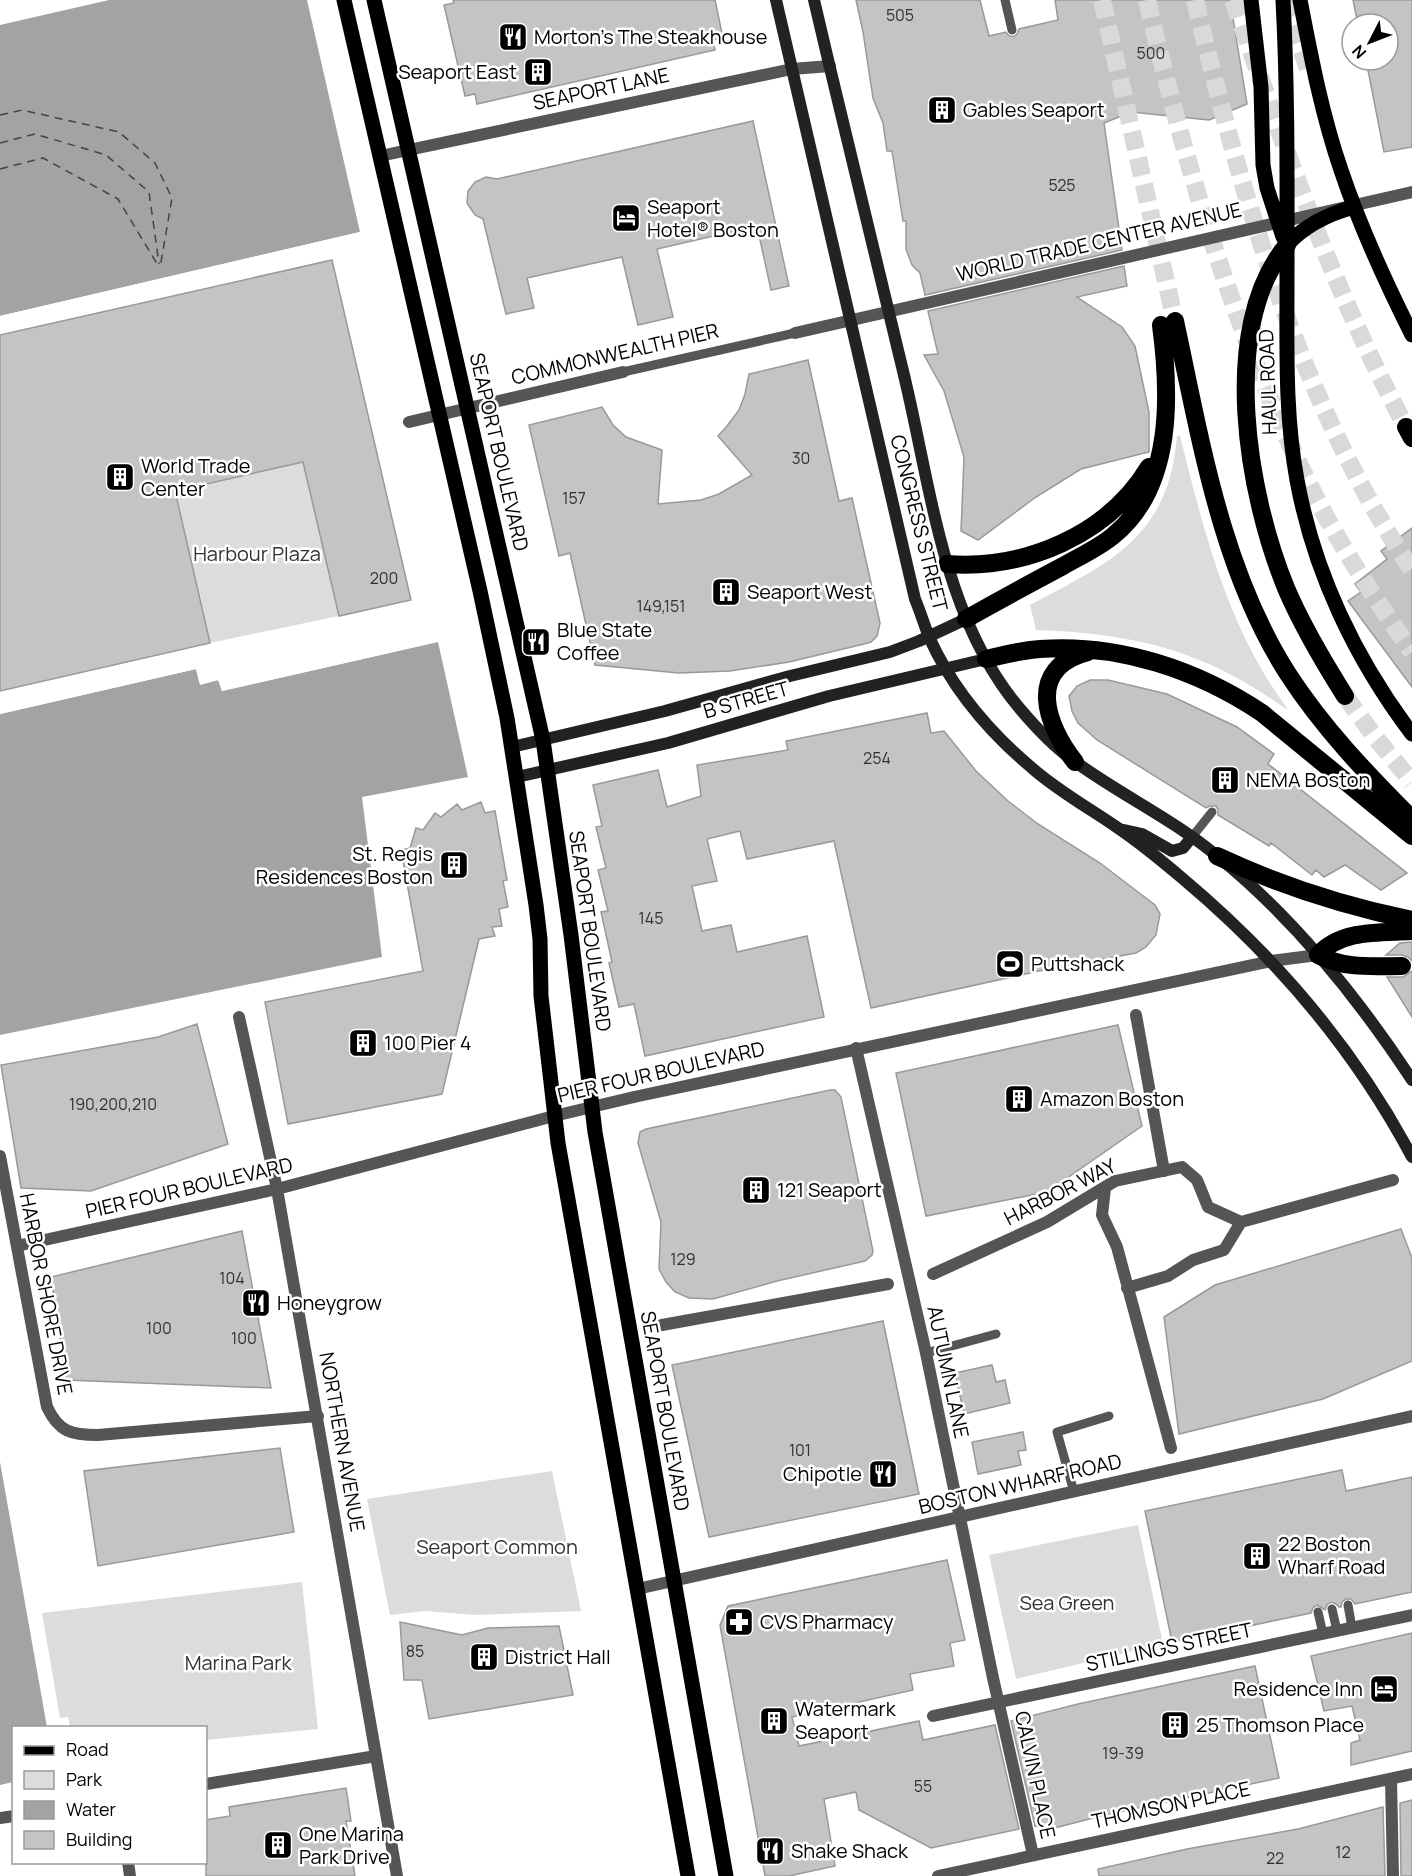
<svg xmlns="http://www.w3.org/2000/svg" width="1412" height="1876" font-family="Manrope,sans-serif">
<style>
.green{fill:#dcdcdc}
.water{fill:#a3a3a3}
.pier{fill:#fff}
.lines{fill:none;stroke-linecap:round;stroke-linejoin:round}
.ferry{stroke:#444;stroke-width:1.5;stroke-dasharray:8 6;stroke-linecap:butt}
.building{fill:#c4c4c4;stroke:#999;stroke-width:1.5}
.motorway-tunnel{stroke:#d9d9d9;stroke-width:18;stroke-dasharray:18 9;stroke-linecap:butt}
.service{stroke:#555;stroke-width:9}
.pedestrian{stroke:#555;stroke-width:12}
.minor{stroke:#555;stroke-width:12}
.tertiary{stroke:#555;stroke-width:12}
.secondary{stroke:#222;stroke-width:12}
.primary{stroke:#000;stroke-width:15}
.motorway{stroke:#000;stroke-width:18}
.labels{text-anchor:middle;stroke-width:5;stroke-linejoin:round;paint-order:stroke}
.number-label{font-size:16px;fill:#313131}
.poi-label{font-size:20px;fill:#000;stroke:#fff;text-anchor:start}
.street-label{font-size:20px;fill:#000;stroke:#fff}
.park-label{font-size:20px;fill:#333;stroke:#fff}
</style>
<rect width="100%" height="100%" fill="#fff"/>
<path class="green" d="M1177,436h3c24,95 47,191 107,272l-1,1c-80,-58 -152,-76 -250,-79l-6,-25c79,-42 139,-67 147,-169z
M303,462l36,154 -129,27 -35,-152z
M552,1471l29,140 -105,4 -51,-4 -35,4 -23,-116z
M1138,1525l25,119 -147,35 -27,-124z
M302,1582l16,147 -112,11v-12l-136,-1 -2,-10 -8,1 -18,-105z"/>
<path class="water" d="M109,0h198l53,232 -360,84v-291z
M438,642l30,135 -106,20 20,160 -382,78v-321l196,-45 4,15 19,-4 3,11z
M0,1462l47,265 -33,1 -1,54 -13,3z"/>
<path class="pier" d="M360,232v3l-360,84v-3z
M437,639l4,2 -219,50 -4,-11 -18,5 -4,-16 -196,45v-3l196,-45 3,2 3,13 18,-4 4,11z"/>
<g class="lines">
<path class="ferry" d="M0,115l22,-5 97,22 36,31 17,35 -12,70
M0,143l35,-9 71,21 43,37 10,72
M0,169l43,-11 75,41 41,68"/>
</g>
<path class="building" d="M453,0h262l8,38 -10,2 2,10 -238,54 -2,-10 -10,2 -21,-91 10,-2z
M856,0h124l9,36 17,-4 2,3 5,2 4,-3 2,-5 39,-9 -3,-20h175l17,104 -38,16 -78,-8 -27,11 18,127 -197,45 -5,-22 -8,-8 -6,-16v-28h-3l-11,-70h-5l-4,-28 -10,-25 -10,-66z
M1353,0h59v147l-28,5 -18,-92h22v-36h-30z
M753,121l36,165 -18,4 -14,-64 -100,23 16,68 -35,8 -16,-68 -95,21 7,30 -28,6 -23,-95 -8,-4 -8,-12 1,-12 7,-9 11,-5 11,2z
M332,260l79,340 -72,16 -36,-154 -128,29 35,152 -210,48v-356z
M1124,266l3,20 -50,11 45,30 13,19 14,66v40l-68,17 -45,28 -58,43 -17,-9 3,-74 -20,-66 -20,-36 14,-1 -10,-43z
M808,360l31,141 13,-3 28,125 -3,13 -6,6 -7,2 -75,18 -59,9 -51,2 -84,-8 -25,-112 -11,3 -30,-131 73,-18 11,18 13,12 36,13 -4,54 43,-4 18,-6 33,-19 -34,-39 9,-10 12,-16 6,-16 4,-20z
M1412,528v159l-64,-86 13,-9 -6,-8 32,-25 -6,-8z
M1090,680h18l59,14 70,33 37,27 -6,10 139,109 -26,17 -36,-25 -21,12 -8,-7 -4,5 -41,-32 -2,3 -51,-31v-5l-2,-4h-6l-4,2 -109,-68 -19,-17 -6,-12 -3,-15 8,-10z
M927,713l4,20 13,-2 32,40 32,30 30,23 62,39 55,42 5,9 -4,21 -10,12 -10,6 -97,18 -168,37 -37,-167 -87,18 -7,-28 -33,8 10,42 -25,5 10,45 29,-6 6,27 70,-16 17,81 -179,39 -11,-52 -15,3 -10,-44 3,-1 -11,-50 7,-1 -10,-41 8,-2 -10,-41 6,-1 -9,-41 65,-15 9,37 34,-11 -4,-31 91,-15 -2,-9z
M481,802l4,11 10,-2 12,69 -4,1 5,26 -9,2 3,17 -10,1 3,9 -16,3 -37,155 -154,30 -23,-122 158,-31 -22,-121 9,-2 6,-20 7,2 12,-17 6,4 16,-13 5,6z
M1412,942v19l-4,-4 -6,-2h-16l14,-12z
M1412,971v46l-25,-40h16z
M197,1024l31,120 -137,47 -70,-3 -20,-123 157,-28z
M1118,1025l24,101 -95,66 -121,24 -30,-143z
M830,1090h5l6,7 32,154 -1,4 -7,6 -88,20 -64,18 -24,-1 -14,-6 -9,-10 -7,-13 2,-47 -23,-79 2,-11 6,-3z
M1401,1229l11,29v103l-89,38 -144,35 -15,-117 51,-32z
M242,1231l29,157 -205,-8 -15,-103z
M883,1321l36,173 -210,43 -37,-172z
M992,1365l4,17 9,-2 5,23 -46,11 -9,-41z
M1023,1432l3,18 -8,1 3,14 -43,9 -6,-32z
M280,1448l14,84 -196,34 -14,-95z
M1342,1470l4,21 66,-14v115l-57,12 -4,-5h-5l-4,3 -1,5h-2l-3,-3 -5,-2 -4,3 -2,5 -8,-5 -4,3 -2,5 -139,29 -27,-131z
M947,1560l18,80 -15,3 4,23 -44,8 3,16 -121,27 7,29 120,-25 4,19 72,-15 24,104 -88,19 -72,-38 -3,-18 -32,7 11,67 -46,10h-24l-45,-251 8,-19z
M400,1622l62,13 26,-7 71,-2 14,69 -144,24 -7,-39h-18z
M1412,1633v118l-61,14v-22l9,-3 -8,-34 -28,5 -13,-55z
M1255,1666l24,112 -178,38 -62,16 -1,-7 -3,1 -24,-105 67,-17z
M346,1788l5,33h-5l9,55h-149v-56l24,-4 -1,-9z
M1412,1800v76h-11l-1,-73z
M1383,1807l2,69h-286l-1,-7 89,-20 111,-20z"/>
<g class="lines">
<path class="motorway-tunnel" d="M1102,0l73,321
M1147,0c38,164 86,330 161,482 29,59 66,116 104,170
M1195,0c45,192 106,405 217,570
M1233,0c51,145 100,291 173,427
M1284,0l26,74
M1345,696l30,41 37,45"/>
<path class="service" d="M1005,0l7,30
M623,372l172,-39
M1192,837l20,-25
M926,1353l70,-19
M1074,1492l-17,-60 52,-16
M1348,1605l4,23
M1332,1609l5,22
M1318,1612l5,22"/>
<path class="pedestrian" d="M409,422l214,-50
M1136,1015l28,156
M1105,1188l-3,27 15,32 54,201
M933,1274l114,-52 68,-41 67,-14 15,13 11,27 33,15 152,-42
M1127,1288l41,-12 25,-16 31,-10 17,-28
M662,1325l226,-41"/>
<path class="minor" d="M380,156l412,-87 38,-3
M795,333l617,-141
M856,1048l70,305 67,325 40,177
M0,1156l47,251c12,25 24,28 51,28l220,-19
M17,1246l260,-57 -38,-172
M933,1716l479,-101
M1391,1779l2,97
M206,1784l170,-28
M0,1818l14,-2
M128,1862l2,14
M938,1876l474,-102"/>
<path class="tertiary" d="M637,1589l775,-173
M397,1876l-120,-687 277,-73 80,-19 637,-136 47,-6"/>
<path class="secondary" d="M776,0l139,599c5,12 9,25 14,38 23,51 60,95 103,131 26,23 57,40 86,60 22,15 44,33 64,50 93,78 173,172 230,279
M814,0c29,124 59,248 89,371 28,114 39,247 118,339 17,20 35,39 56,53 46,33 97,57 140,93 77,62 141,142 195,224
M512,747l153,-36 125,-35 100,-24 29,-11 47,-22
M517,777l151,-34 161,-47 157,-37
M1124,830l18,4 30,17 11,-3 9,-11"/>
<path class="primary" d="M344,0l136,591 27,127 29,187 4,34 1,57 17,147 130,733
M374,0l169,740 28,195 24,197 131,744
M1251,0l10,87 2,78 4,23 16,49
M1283,0c5,95 4,190 4,286 0,65 -2,130 10,194 17,93 59,180 115,254
M1300,0c11,57 22,115 41,170 19,57 44,111 71,165
M1287,245c18,-20 41,-31 67,-38"/>
<path class="motorway" d="M1287,245c-69,83 -39,251 -1,343 16,38 37,73 59,108
M1175,321c26,120 46,248 113,353 35,54 79,100 124,145
M1406,427l6,11
M947,564c78,6 161,-29 202,-97
M966,619c32,-18 65,-36 97,-53 17,-10 36,-18 51,-31 60,-49 56,-142 47,-210
M986,659c18,-4 36,-9 54,-10 78,-6 158,21 222,64l150,123
M1075,762c-29,-37 -50,-94 13,-110
M1217,856c62,29 127,50 195,64
M1402,966c-30,0 -57,3 -84,-11 24,-26 62,-22 94,-24"/>
</g>
<defs>
<g id="restaurant-square" transform="scale(1.5)"><rect x="-9" y="-9" width="18" height="18" rx="4" fill="#000" stroke="#fff"/><path d="M-5-6h1v4h1v-4h1v4h1v-4h1v5L-1.5 .5V6h-2V.5L-5-1ZM5-6V6H3V1.5H1.5Q1.5-4 5-6Z" fill="#fff"/></g>
<g id="building-square" transform="scale(1.5)"><rect x="-9" y="-9" width="18" height="18" rx="4" fill="#000" stroke="#fff"/><path d="M-4-6H4V6H1V3H-1V6H-4ZM-2.5-4.3h1.7v1.8h-1.7ZM.8-4.3h1.7v1.8H.8ZM-2.5-1h1.7V.8h-1.7ZM.8-1h1.7V.8H.8Z" fill="#fff"/></g>
<g id="hotel-square" transform="scale(1.5)"><rect x="-9" y="-9" width="18" height="18" rx="4" fill="#000" stroke="#fff"/><path d="M-6-4.5h1.5V1H6V5H4.5V3h-9V5H-6ZM-4 0a1.8 1.8 0 1 1 3.6 0ZM.5 0V-2.5h3Q6-2.5 6 0Z" fill="#fff"/></g>
<g id="stadium-square" transform="scale(1.5)"><rect x="-9" y="-9" width="18" height="18" rx="4" fill="#000" stroke="#fff"/><path d="M0-5a6.5 5 0 1 0 0 10a6.5 5 0 1 0 0-10ZM-3.5-1.8h7v3.6h-7Z" fill="#fff"/></g>
<g id="pharmacy-square" transform="scale(1.5)"><rect x="-9" y="-9" width="18" height="18" rx="4" fill="#000" stroke="#fff"/><path d="M-2-6h4v4h4v4h-4v4h-4v-4h-4v-4h4Z" fill="#fff"/></g>
</defs>
<g fill-rule="evenodd">
<use href="#restaurant-square" x="513" y="37"/>
<use href="#building-square" x="538" y="72"/>
<use href="#building-square" x="942" y="110"/>
<use href="#hotel-square" x="626" y="218"/>
<use href="#building-square" x="120" y="477"/>
<use href="#building-square" x="726" y="592"/>
<use href="#restaurant-square" x="536" y="642"/>
<use href="#building-square" x="1225" y="780"/>
<use href="#building-square" x="454" y="865"/>
<use href="#stadium-square" x="1010" y="964"/>
<use href="#building-square" x="363" y="1043"/>
<use href="#building-square" x="1019" y="1099"/>
<use href="#building-square" x="756" y="1190"/>
<use href="#restaurant-square" x="256" y="1303"/>
<use href="#restaurant-square" x="883" y="1474"/>
<use href="#building-square" x="1257" y="1556"/>
<use href="#pharmacy-square" x="739" y="1622"/>
<use href="#building-square" x="484" y="1657"/>
<use href="#hotel-square" x="1384" y="1689"/>
<use href="#building-square" x="774" y="1721"/>
<use href="#building-square" x="1175" y="1725"/>
<use href="#building-square" x="278" y="1845"/>
<use href="#restaurant-square" x="770" y="1851"/>
</g>
<g class="labels">
<g class="number-label">
<text x="900" y="21">505</text>
<text x="1151" y="59">500</text>
<text x="1062" y="191">525</text>
<text x="801" y="464">30</text>
<text x="574" y="504">157</text>
<text x="384" y="584">200</text>
<text x="661" y="612">149,151</text>
<text x="877" y="764">254</text>
<text x="651" y="924">145</text>
<text x="113" y="1110">190,200,210</text>
<text x="683" y="1265">129</text>
<text x="232" y="1284">104</text>
<text x="159" y="1334">100</text>
<text x="244" y="1344">100</text>
<text x="800" y="1456">101</text>
<text x="415" y="1657">85</text>
<text x="1123" y="1759">19-39</text>
<text x="923" y="1792">55</text>
<text x="1343" y="1858">12</text>
<text x="1275" y="1864">22</text>
</g>
<g class="poi-label">
<text x="534" y="44">Morton's The Steakhouse</text>
<text x="517" y="79" text-anchor="end">Seaport East</text>
<text x="963" y="117">Gables Seaport</text>
<text x="647" y="214">Seaport<tspan x="647" dy="23">Hotel® Boston</tspan></text>
<text x="141" y="473">World Trade<tspan x="141" dy="23">Center</tspan></text>
<text x="747" y="599">Seaport West</text>
<text x="557" y="637">Blue State<tspan x="557" dy="23">Coffee</tspan></text>
<text x="1246" y="787">NEMA Boston</text>
<text x="433" y="861" text-anchor="end">St. Regis<tspan x="433" dy="23">Residences Boston</tspan></text>
<text x="1031" y="971">Puttshack</text>
<text x="384" y="1050">100 Pier 4</text>
<text x="1040" y="1106">Amazon Boston</text>
<text x="777" y="1197">121 Seaport</text>
<text x="277" y="1310">Honeygrow</text>
<text x="862" y="1481" text-anchor="end">Chipotle</text>
<text x="1278" y="1551">22 Boston<tspan x="1278" dy="23">Wharf Road</tspan></text>
<text x="760" y="1629">CVS Pharmacy</text>
<text x="505" y="1664">District Hall</text>
<text x="1363" y="1696" text-anchor="end">Residence Inn</text>
<text x="795" y="1716">Watermark<tspan x="795" dy="23">Seaport</tspan></text>
<text x="1196" y="1732">25 Thomson Place</text>
<text x="299" y="1841">One Marina<tspan x="299" dy="23">Park Drive</tspan></text>
<text x="791" y="1858">Shake Shack</text>
</g>
<g class="street-label">
<text transform="translate(601 89) rotate(-12)" y="7">SEAPORT LANE</text>
<text transform="translate(1099 242) rotate(-13)" y="7">WORLD TRADE CENTER AVENUE</text>
<text transform="translate(615 354) rotate(-13)" y="7">COMMONWEALTH PIER</text>
<text transform="translate(1268 382) rotate(-92)" y="7">HAUL ROAD</text>
<text transform="translate(499 452) rotate(77)" y="7">SEAPORT BOULEVARD</text>
<text transform="translate(919 523) rotate(76)" y="7">CONGRESS STREET</text>
<text transform="translate(746 700) rotate(-16)" y="7">B STREET</text>
<text transform="translate(590 931) rotate(82)" y="7">SEAPORT BOULEVARD</text>
<text transform="translate(661 1072) rotate(-13)" y="7">PIER FOUR BOULEVARD</text>
<text transform="translate(189 1188) rotate(-13)" y="7">PIER FOUR BOULEVARD</text>
<text transform="translate(1060 1192) rotate(-27)" y="7">HARBOR WAY</text>
<text transform="translate(46 1294) rotate(79)" y="7">HARBOR SHORE DRIVE</text>
<text transform="translate(948 1372) rotate(78)" y="7">AUTUMN LANE</text>
<text transform="translate(665 1411) rotate(80)" y="7">SEAPORT BOULEVARD</text>
<text transform="translate(342 1442) rotate(80)" y="7">NORTHERN AVENUE</text>
<text transform="translate(1020 1484) rotate(-13)" y="7">BOSTON WHARF ROAD</text>
<text transform="translate(1169 1647) rotate(-12)" y="7">STILLINGS STREET</text>
<text transform="translate(1035 1775) rotate(78)" y="7">CALVIN PLACE</text>
<text transform="translate(1171 1805) rotate(-12)" y="7">THOMSON PLACE</text>
</g>
<g class="park-label">
<text x="257" y="561">Harbour Plaza</text>
<text x="497" y="1554">Seaport Common</text>
<text x="1067" y="1610">Sea Green</text>
<text x="238" y="1670">Marina Park</text>
</g>
</g>
<rect x="12" y="1726" width="195" height="138" fill="#ffffff" stroke="#999999" stroke-width="1.5"/>
<rect x="24" y="1746" width="30" height="9" fill="#000000" stroke="#999999" stroke-width="1.5"/>
<text x="66" y="1756" font-size="18" fill="#000000">Road</text>
<rect x="24" y="1771" width="30" height="18" fill="#dcdcdc" stroke="#999999" stroke-width="1.5"/>
<text x="66" y="1786" font-size="18" fill="#000000">Park</text>
<rect x="24" y="1801" width="30" height="18" fill="#a3a3a3" stroke="#999999" stroke-width="1.5"/>
<text x="66" y="1816" font-size="18" fill="#000000">Water</text>
<rect x="24" y="1831" width="30" height="18" fill="#c4c4c4" stroke="#999999" stroke-width="1.5"/>
<text x="66" y="1846" font-size="18" fill="#000000">Building</text>
<g transform="translate(1370 42) rotate(228)"><circle r="28" fill="#ffffff" stroke="#999999" stroke-width="1.5"/>
<path d="M0-4.5L10 22L0 15L-10 22Z" fill="#000000"/>
<text y="-9" font-size="16" font-weight="bold" text-anchor="middle" fill="#000000">N</text>
</g>
</svg>
